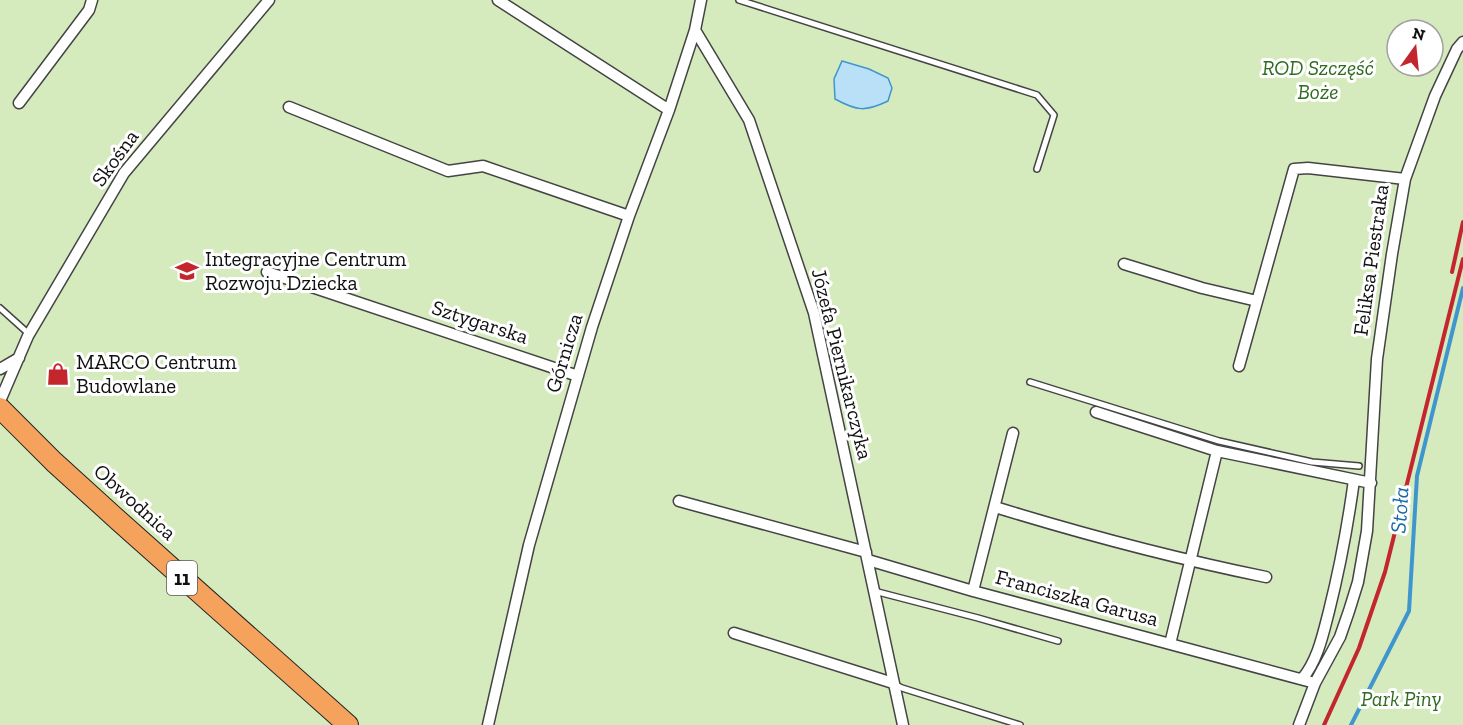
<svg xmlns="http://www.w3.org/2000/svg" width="1463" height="725" font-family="'Zilla Slab',serif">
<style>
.green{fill:#d5ebbd;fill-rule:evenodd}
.water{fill:#b9e0f7;stroke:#3f96cf;stroke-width:1.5}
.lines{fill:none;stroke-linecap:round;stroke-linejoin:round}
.stream{stroke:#3f96cf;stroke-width:4}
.lane-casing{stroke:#444;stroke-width:8}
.street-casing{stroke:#444;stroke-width:13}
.highway-casing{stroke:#222;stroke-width:22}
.lane{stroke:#fff;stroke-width:5}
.street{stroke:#fff;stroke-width:10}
.highway{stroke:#f5a25d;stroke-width:20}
.rail{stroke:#c4262e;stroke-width:4}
.labels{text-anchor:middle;stroke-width:6;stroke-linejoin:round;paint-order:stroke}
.shield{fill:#fff;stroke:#585858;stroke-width:1.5}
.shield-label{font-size:20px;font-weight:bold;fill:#111}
.park-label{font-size:21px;font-style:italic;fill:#2f6b1f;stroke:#fff}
.street-label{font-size:21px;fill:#111;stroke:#fff}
.poi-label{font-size:21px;fill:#111;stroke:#fff;text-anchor:start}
.water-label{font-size:22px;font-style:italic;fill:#1768a6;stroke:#fff}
</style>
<rect width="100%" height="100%" fill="#fffdf5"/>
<path class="green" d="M0,0h1463v725h-1463zM1397,30h36v36h-36z"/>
<path class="water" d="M842,61l27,8 19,9 4,10 -4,13c-23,11 -31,10 -53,-2l-1,-20z"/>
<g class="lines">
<path class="stream" d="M1351,725l58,-114 8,-135 46,-188"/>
<g class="lane-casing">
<path id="lane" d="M739,0l298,95 17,20 -17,54
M0,308l29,26
M1030,382l189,59 93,21 47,4
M874,591l104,27 80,23
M894,684l8,4 118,37"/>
</g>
<g class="street-casing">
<path id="street" d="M498,0l171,110
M695,30l54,90 65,193 89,412
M19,103l70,-93 3,-10
M289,107l159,64 35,-5 146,50
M1124,264l78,24 55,13
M267,272l311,104
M1239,366l55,-197 14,-1 97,11
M0,369l19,-11
M0,401l28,-65 96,-163 145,-173
M1096,412l121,39 154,32
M679,501l187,51
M995,507c91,28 178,51 271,70
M868,560l105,31 342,92
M973,591l40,-158
M734,633l159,50
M1170,644l47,-193
M1302,679c16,-19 21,-45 27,-68 11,-44 19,-87 25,-131
M488,725l41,-180 63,-218 37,-111 40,-106 26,-80 6,-30
M1299,725l16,-42 25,-46 9,-26 9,-29 9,-51 10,-172 15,-105 13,-75 30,-83 22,-47 6,-7"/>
</g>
<g class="highway-casing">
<path id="highway" d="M0,408l54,54 65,59 229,204"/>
</g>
<use href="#lane" class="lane"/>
<use href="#street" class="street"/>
<use href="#highway" class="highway"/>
<path class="rail" d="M1452,272l11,-50
M1324,725l35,-77 26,-76 78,-313"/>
</g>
<defs>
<g id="school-bare" transform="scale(1.8)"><path d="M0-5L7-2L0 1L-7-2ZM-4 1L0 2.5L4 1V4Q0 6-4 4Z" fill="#c4262e" stroke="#fff" stroke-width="2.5" paint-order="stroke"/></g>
<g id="shop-bare" transform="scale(1.8)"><path d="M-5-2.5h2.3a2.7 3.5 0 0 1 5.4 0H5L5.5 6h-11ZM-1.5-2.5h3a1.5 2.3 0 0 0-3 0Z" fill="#c4262e" stroke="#fff" stroke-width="2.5" paint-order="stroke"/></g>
</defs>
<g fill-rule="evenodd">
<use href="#school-bare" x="187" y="271"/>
<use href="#shop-bare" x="58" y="374"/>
</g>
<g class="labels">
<rect class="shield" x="167" y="561" width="30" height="34" rx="4.5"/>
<g class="shield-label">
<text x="182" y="585">11</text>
</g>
<g class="park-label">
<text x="1318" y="75">ROD Szczęść<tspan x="1318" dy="24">Boże</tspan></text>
<text x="1401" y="706">Park Piny</text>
</g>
<g class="street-label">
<text transform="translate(115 158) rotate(-54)" y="7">Skośna</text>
<text transform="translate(1371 260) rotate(-82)" y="7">Feliksa Piestraka</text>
<text transform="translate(480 322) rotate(18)" y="7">Sztygarska</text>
<text transform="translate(564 353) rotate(-73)" y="7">Górnicza</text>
<text transform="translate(842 364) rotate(76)" y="7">Józefa Piernikarczyka</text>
<text transform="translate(135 502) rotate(42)" y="7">Obwodnica</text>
<text transform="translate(1077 598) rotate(15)" y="7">Franciszka Garusa</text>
</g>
<g class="poi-label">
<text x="205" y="266">Integracyjne Centrum<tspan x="205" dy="24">Rozwoju Dziecka</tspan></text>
<text x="76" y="369">MARCO Centrum<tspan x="76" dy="24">Budowlane</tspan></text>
</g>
<g class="water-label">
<text transform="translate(1399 510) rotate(-86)" y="8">Stoła</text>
</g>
</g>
<g transform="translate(1415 48) rotate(15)"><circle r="28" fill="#ffffff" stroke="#a0a0a0" stroke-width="1.5"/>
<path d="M0-4.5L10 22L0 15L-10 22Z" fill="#c4262e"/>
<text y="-9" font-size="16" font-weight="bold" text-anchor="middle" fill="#111111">N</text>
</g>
</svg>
